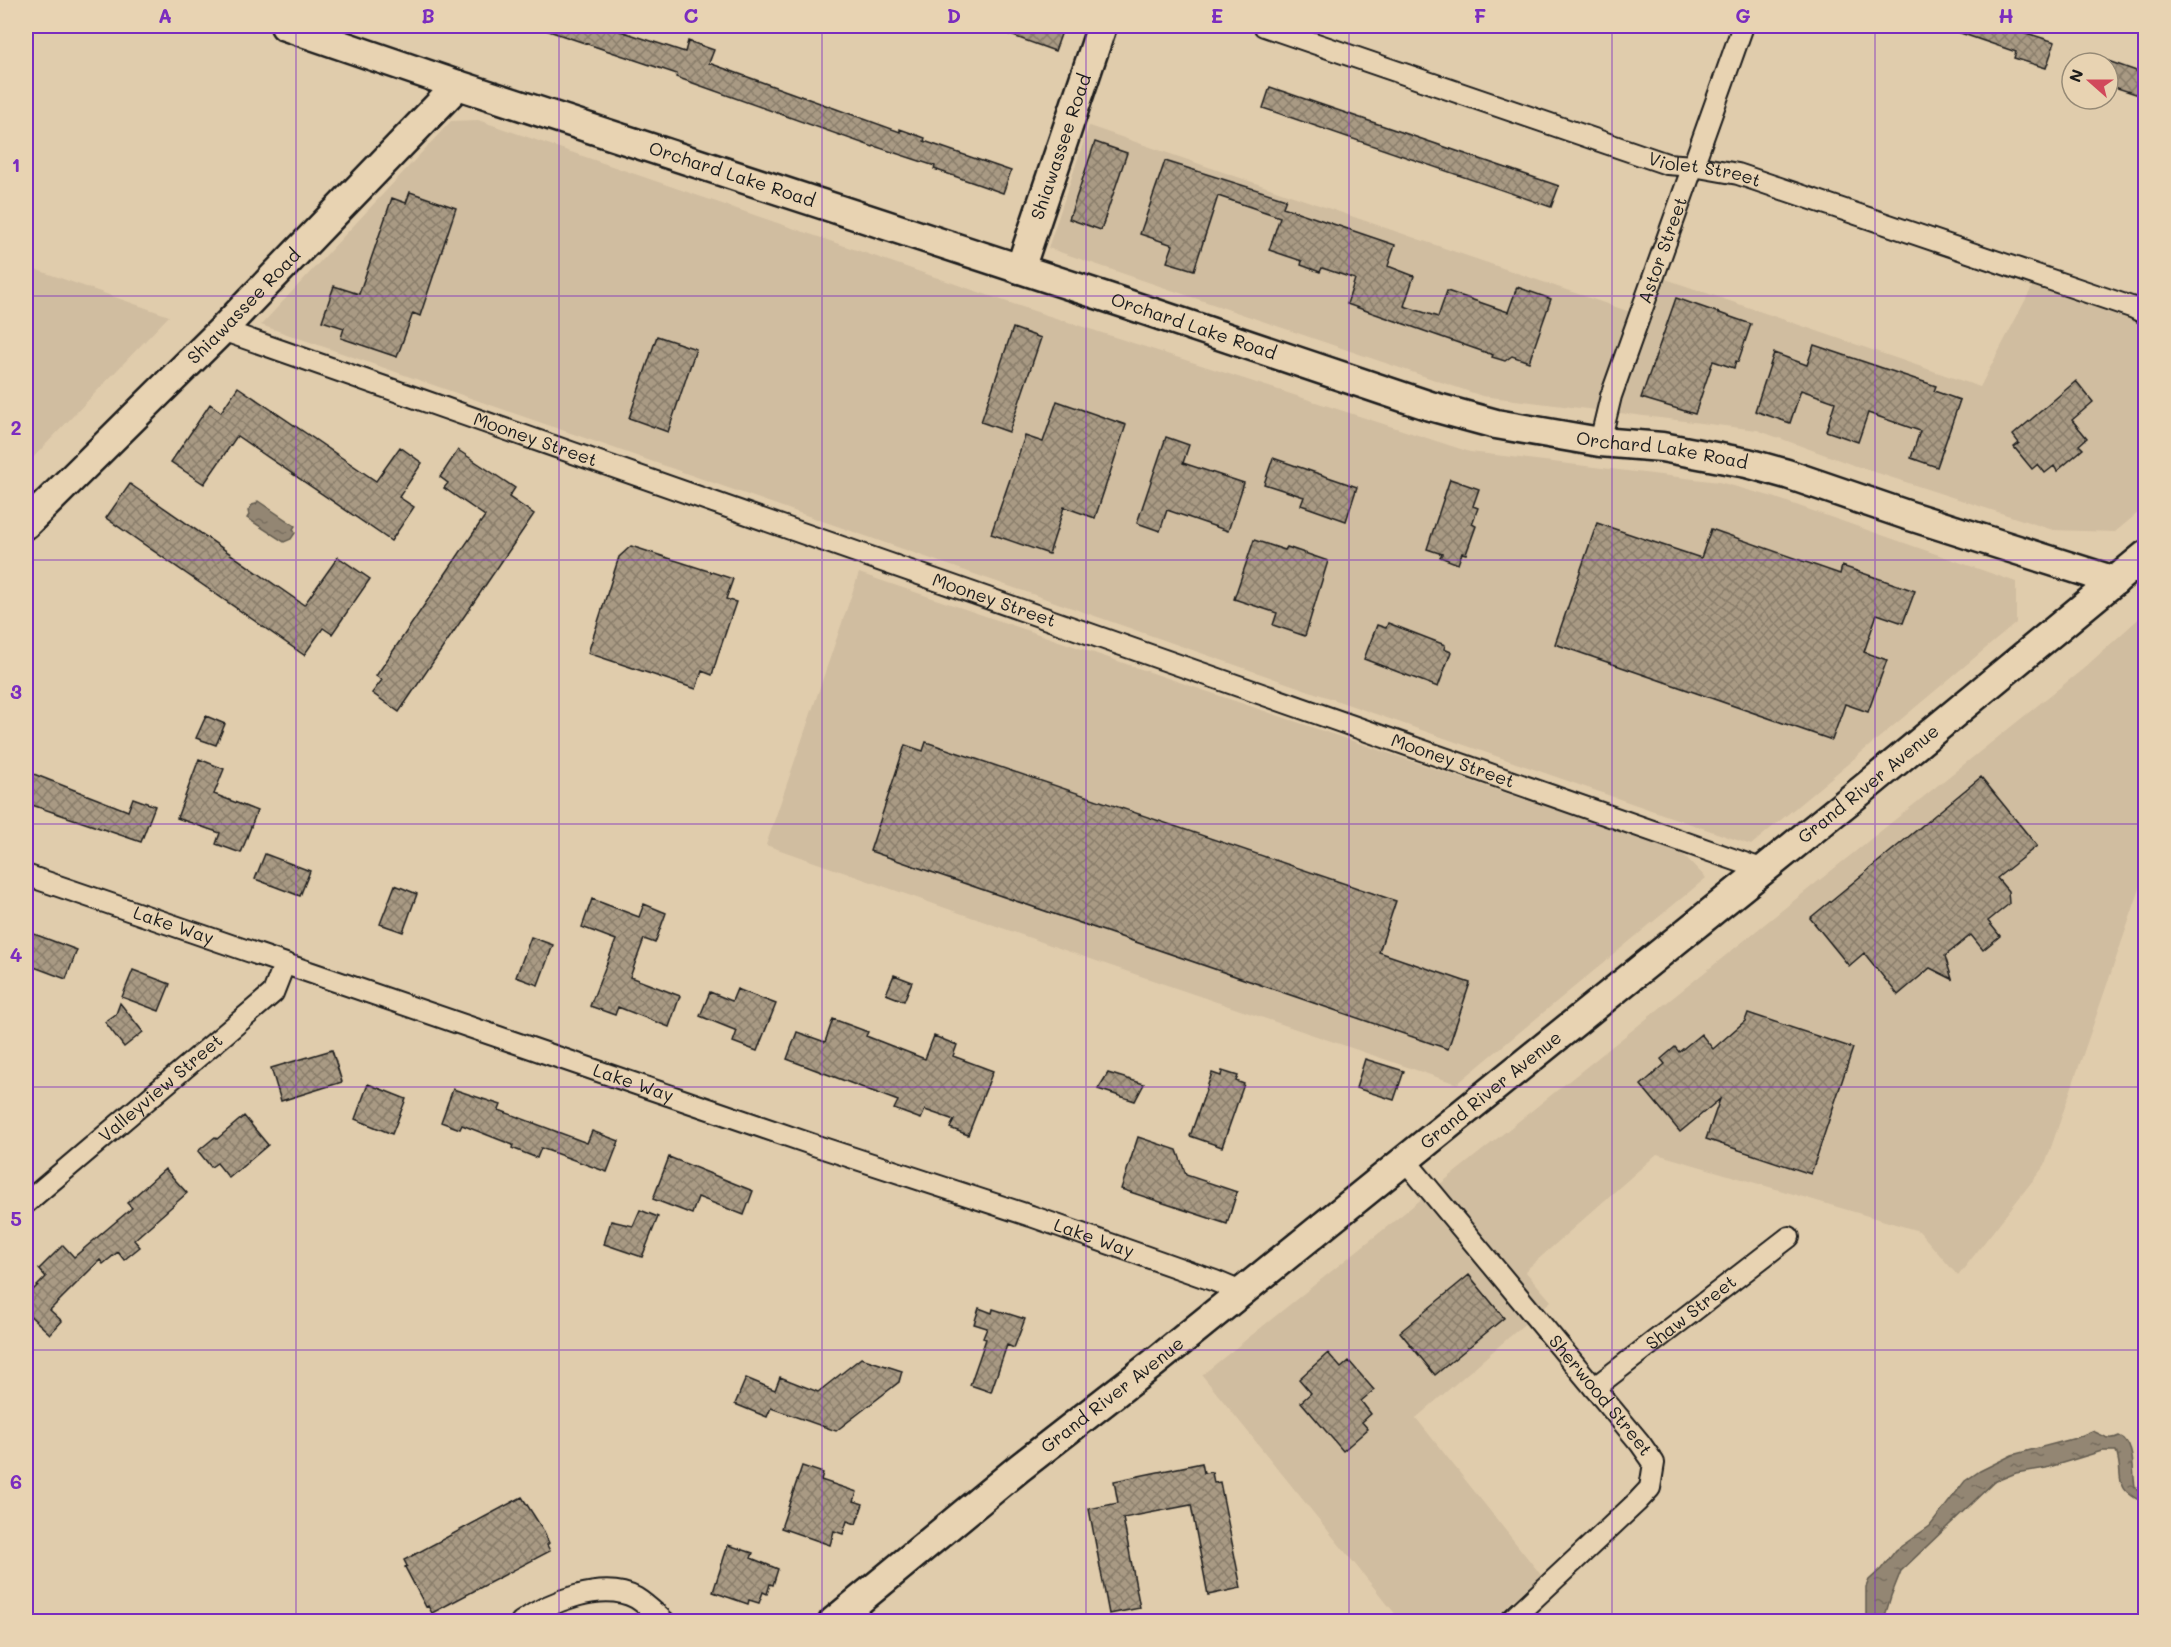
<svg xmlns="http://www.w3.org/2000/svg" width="2171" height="1647" font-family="Mali,sans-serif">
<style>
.built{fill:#d0bda0}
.water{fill:url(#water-ripples);stroke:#635c50;stroke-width:1.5}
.building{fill:url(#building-cross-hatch);stroke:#1c1c1c;stroke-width:1.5}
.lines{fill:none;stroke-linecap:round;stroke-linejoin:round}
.street-casing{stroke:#1c1c1c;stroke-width:24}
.secondary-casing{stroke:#1c1c1c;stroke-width:33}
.street{stroke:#e8d3b2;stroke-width:20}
.secondary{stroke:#e8d3b2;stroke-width:28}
.grid{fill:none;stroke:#7b2cbf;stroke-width:1.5;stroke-opacity:0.55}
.labels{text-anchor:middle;stroke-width:5;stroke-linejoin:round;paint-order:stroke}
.street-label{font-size:18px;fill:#1c1c1c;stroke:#e8d3b2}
.neatline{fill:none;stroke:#7b2cbf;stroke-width:2}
.grid-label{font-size:20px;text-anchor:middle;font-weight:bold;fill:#7b2cbf}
</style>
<defs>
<pattern id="water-ripples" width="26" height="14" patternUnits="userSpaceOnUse" patternTransform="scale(1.5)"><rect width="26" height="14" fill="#938673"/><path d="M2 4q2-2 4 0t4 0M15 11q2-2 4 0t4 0" fill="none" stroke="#776d5e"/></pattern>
<pattern id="building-cross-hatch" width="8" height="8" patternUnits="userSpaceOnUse" patternTransform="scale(1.5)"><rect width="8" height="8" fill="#a99a84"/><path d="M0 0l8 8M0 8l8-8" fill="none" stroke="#897d6b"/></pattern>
</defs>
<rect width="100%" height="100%" fill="#e0ccac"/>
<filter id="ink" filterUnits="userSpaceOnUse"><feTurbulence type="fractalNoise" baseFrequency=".0167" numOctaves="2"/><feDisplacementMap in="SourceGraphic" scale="12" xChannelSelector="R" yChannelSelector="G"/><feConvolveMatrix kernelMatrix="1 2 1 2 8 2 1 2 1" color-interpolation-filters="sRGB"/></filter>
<g filter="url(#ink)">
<path class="built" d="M478,120l556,191 436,141 249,30 54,15 243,85v41l-265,222 -1490,-520 190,-204z
M1089,126l550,189 15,-40 326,112 58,-111 107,50v181l-30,25 -62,-2 -200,-65 -96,-35 -275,-34 -434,-148z
M26,266l143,50 -143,149z
M859,573l823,280 24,25 -249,206 -384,-131 -307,-108z
M2145,613v261l-100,291 -87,111 -39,-45 -262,-77 -132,117 26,30 -135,117 125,157 -50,46h-90l-199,-246 881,-706z"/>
<path class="water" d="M258,501l37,25 -2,3 2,4 -4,6 -7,3 -37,-24 2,-3 -1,-4 4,-6 4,-1z
M2092,1431c11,3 16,11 27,5 17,7 13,35 16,50l2,4 8,5v9c-36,-20 -19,-22 -29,-53h-14l-56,17 -30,5 -22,9 -93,89 -10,25 -6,20v5h-19v-34l3,-7 12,-11 15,-19 34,-24 35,-45 15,-10 32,-16 64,-17z"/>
<path class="building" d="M541,26h64l80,26 3,-11 26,9 -5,13 191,69v-3l25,9 -1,3 87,30 -8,22 -69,-24 1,-3 -61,-20 -1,1 -197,-70 1,-3 -137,-46z
M991,26h73l-9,25 -64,-23z
M1947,26h57l51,16 -9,26 -32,-10 2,-6 -70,-24z
M2108,61l37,13v23l-37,-12z
M1270,87l289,99 -8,21 -288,-99z
M1095,142l32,11 -26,77 -32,-11z
M1165,161l121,38 -3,8 112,38 -7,21 26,10 -10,30 34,11 9,-26 61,21 9,-25 34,12 -22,63 -17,-6 -7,5 -13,-4 1,-2 -146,-51 8,-25 -33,-11 -2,4 -19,-7 1,-4 -33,-11 11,-33 -62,-21 -24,74 -27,-8 6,-17 -33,-11z
M410,192l46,16 -36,108 -7,-3 -16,44 -56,-19 3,-10 -22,-7 12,-35 25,8 33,-96 14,5z
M1676,298l75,26 -13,38 -2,-1 -2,7 -21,-7 -18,53 -54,-16z
M1013,328l28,10 -32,94 -28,-10z
M657,336l39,13 -28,83 -39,-14z
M1814,345l122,41 -2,5 26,9 -23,67 -26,-9 9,-27 -52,-18 -10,29 -32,-11 9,-29 -34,-12 -11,33 -35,-12 19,-58 33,12z
M2076,381l17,21 -21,18 15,18 -8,7 4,4 -26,22 -3,-5 -9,7 -7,-9 -6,5 -18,-22 5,-4 -6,-8z
M238,387l138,94 24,-34 22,16 -23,34 15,10 -23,34 -154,-105 -33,48 -33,-22 39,-58 11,8z
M1057,401l69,24 -31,93 -31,-11 -15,47 -58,-20 34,-98 18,6z
M1166,437l23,8 -6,18 61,20 -16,48 -61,-21 -7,21 -23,-8z
M458,450l57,38 -6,9 25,17 -135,198 -27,-19 10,-13 -6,-4 109,-160 -41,-28 4,-5 -8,-6z
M1273,458l84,29 -11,34 -45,-16 3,-8 -40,-13z
M1450,479l29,10 -6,17 5,2 -6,16 4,2 -10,28 -4,-1 -4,11 -18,-7 2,-3 -15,-5z
M130,484l174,121 34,-48 32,22 -38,55 -9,-6 -19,27 -198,-137z
M1597,523l104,35 10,-29 129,45 2,-8 73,25 -12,32 -26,-9 -13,38 23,8 -19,52 -23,-8 -13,36 -277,-96z
M1254,540l31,10 2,-3 41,14 -23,75 -32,-11 4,-12 -43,-14z
M631,546l102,33 -7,20 10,3 -17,50 -7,23 -10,-4 -6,18 -108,-36 31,-96z
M1388,623l57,22 -1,4 7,3 -13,35 -74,-28 13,-34 9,3z
M206,716l19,8 -9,21 -20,-7z
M926,742l470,159 -17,51 91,31 -22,66 -578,-198 35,-106 18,6z
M199,759l25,10 -10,25 43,17 -16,42 -25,-9 4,-11 -43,-15z
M26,771l102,40 5,-13 22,8 -14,36 -115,-39z
M1981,777l56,69 -40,32 11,13 1,13 -21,17 12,15 -17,14 -12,-15 -26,21 7,23 -22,-11 -32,27 -34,-42 -15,13 -39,-48z
M265,854l45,17 -10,25 -45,-17z
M395,885l22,9 -14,38 -23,-8z
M592,899l47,18 5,-13 22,9 -11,30 -11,-4 -14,38 50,19 -11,31 -51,-20 -3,8 -25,-9 26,-66 -34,-13z
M26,931l51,19 -11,29 -40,-15z
M531,937l22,8 -15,40 -22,-8z
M133,970l37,14 -11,27 -37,-14z
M894,975l18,7 -8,19 -18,-7z
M737,989l39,15 -19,47 -24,-9 4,-11 -37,-15 10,-24 22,9z
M120,1003l23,29 -19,15 -19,-25 11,-8z
M1748,1013l105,35 -42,126 -105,-35 14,-40 -40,33 -39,-47 24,-21 -4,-5 14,-12 4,5 22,-18 12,15 32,-28z
M833,1019l35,13 -2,4 59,23 9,-23 23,9 -4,11 40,15 -25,64 -18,-7 4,-8 -29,-10 -4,9 -27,-10 4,-8 -111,-42 10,-27 28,10z
M332,1050l10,32 -61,19 -10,-33z
M1365,1059l39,12 -10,29 -38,-12z
M1222,1071l16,5 -2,5 8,3 -22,63 -32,-11 22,-63 9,3z
M1108,1073l36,11 -9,17 -37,-12z
M368,1084l38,15 -14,35 -37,-15z
M453,1089l48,16 -2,5 88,33 5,-12 27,10 -12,31 -66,-24 -4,10 -25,-10 1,-3 -51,-20 -2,4 -19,-7z
M244,1116l24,29 -39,33 -12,-15 -6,4 -13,-16 17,-14 2,2z
M1138,1137l39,13 9,25 51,17 -10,32 -106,-35z
M669,1157l84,34 -9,24 -46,-18 -6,17 -39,-15z
M165,1169l22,24 -53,47 6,7 -16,13 -6,-8 -15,12 -3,-4 -50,50 12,11 -12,13 -24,-22v-15l20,-20 -7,-8 24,-24 11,12 58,-49 -5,-5z
M640,1210l18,7 -16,40 -38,-13 7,-23 22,5z
M1469,1275l35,43 -69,57 -35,-43z
M979,1308l13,5 1,-4 32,10 -11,29 -7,-3 -16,47 -21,-7 16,-46 -3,-1 4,-10 -13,-4z
M1328,1353l13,15 8,-7 25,29 -13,11 10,13 -9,8 6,7 -25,22 -42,-49 10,-9 -12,-14z
M861,1358l41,13 -3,11 -63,49 -65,-23 -4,9 -32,-13 11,-26 29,12 5,-13 38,15z
M1202,1463l2,10 8,-1 2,11 6,-1 21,106 -33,7 -17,-90 -68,13 17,90 -31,6 -20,-105 29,-6 -4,-22z
M802,1466l21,7 -2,7 36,12 -3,9 9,3 -7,20 -9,-3 -4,13 -9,-3 -4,14 -49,-17z
M522,1497l20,31 7,15 -2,2 3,6 -118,62 -4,-7 -2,1 -21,-40 2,-1 -3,-6z
M728,1545l25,8 -2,5 27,11 -5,16 -3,-1 -3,10 -4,-2 -4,11 -10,-3 -1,4 -35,-12z"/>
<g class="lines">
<g class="street-casing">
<g id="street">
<path id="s1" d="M1264,26l403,138 26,2 45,8 396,134 12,6"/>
<path id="s2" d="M222,330l1542,540"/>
<path id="s3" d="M1600,442l11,-46 132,-370"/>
<path id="s4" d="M26,875l794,272 211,69 184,65 26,11"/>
<path id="s5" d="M1405,1160l235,283 14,20 -4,25 -13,14 -128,120"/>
<path id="s6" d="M26,1203l247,-210 11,-28"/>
<path id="s7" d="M1594,1388l195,-151"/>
<path d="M521,1622c28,-20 82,-42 115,-24 10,6 20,16 29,24"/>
</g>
</g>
<g class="secondary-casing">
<g id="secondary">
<path id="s8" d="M285,26l173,59 660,216 312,105 66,18 104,18 62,5 85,16 40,11 120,41 208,66"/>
<path id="s9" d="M1020,269l82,-243"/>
<path id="s10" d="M26,524l196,-194 236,-245"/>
<path id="s11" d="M833,1622l185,-153 136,-106 713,-577 279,-231"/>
</g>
</g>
<use href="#street" class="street"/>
<use href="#secondary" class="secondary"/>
</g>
</g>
<path class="grid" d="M296,26v1596M559,26v1596M822,26v1596M1086,26v1596M1349,26v1596M1612,26v1596M1875,26v1596M26,296h2120M26,560h2120M26,824h2120M26,1087h2120M26,1350h2120"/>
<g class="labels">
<g class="street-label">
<text dy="6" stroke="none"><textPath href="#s9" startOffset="129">Shiawassee Road</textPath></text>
<text dy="6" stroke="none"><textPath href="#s1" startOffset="464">Violet Street</textPath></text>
<text dy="6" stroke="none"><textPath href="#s8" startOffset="471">Orchard Lake Road</textPath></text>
<text dy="6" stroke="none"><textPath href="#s3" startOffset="202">Astor Street</textPath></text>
<text dy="6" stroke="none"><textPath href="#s10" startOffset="308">Shiawassee Road</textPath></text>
<text dy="6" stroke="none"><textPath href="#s8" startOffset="957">Orchard Lake Road</textPath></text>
<text dy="6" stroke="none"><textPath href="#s2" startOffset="332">Mooney Street</textPath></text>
<text dy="6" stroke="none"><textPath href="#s8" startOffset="1443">Orchard Lake Road</textPath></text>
<text dy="6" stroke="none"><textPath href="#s2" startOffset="818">Mooney Street</textPath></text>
<text dy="6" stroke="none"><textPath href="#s2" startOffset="1304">Mooney Street</textPath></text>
<text dy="6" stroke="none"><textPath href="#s11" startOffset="1332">Grand River Avenue</textPath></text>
<text dy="6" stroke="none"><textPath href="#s4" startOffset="156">Lake Way</textPath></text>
<text dy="6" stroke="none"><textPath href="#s4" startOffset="642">Lake Way</textPath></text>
<text dy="6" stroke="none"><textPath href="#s6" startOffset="177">Valleyview Street</textPath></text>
<text dy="6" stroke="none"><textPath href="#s11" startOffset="846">Grand River Avenue</textPath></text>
<text dy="6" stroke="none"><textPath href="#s4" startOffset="1128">Lake Way</textPath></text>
<text dy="6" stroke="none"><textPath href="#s7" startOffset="123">Shaw Street</textPath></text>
<text dy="6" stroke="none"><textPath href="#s11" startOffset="360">Grand River Avenue</textPath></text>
<text dy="6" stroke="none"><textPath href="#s5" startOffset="306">Sherwood Street</textPath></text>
</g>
</g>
<rect width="2171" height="1647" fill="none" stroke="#e8d3b2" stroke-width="66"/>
<g transform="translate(2090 81) rotate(291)"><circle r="28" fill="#e8d3b2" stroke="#968a76" stroke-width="1.5"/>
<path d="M0-4.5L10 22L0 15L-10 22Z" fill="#d1495b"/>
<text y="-9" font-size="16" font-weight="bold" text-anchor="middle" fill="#1c1c1c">N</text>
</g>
<rect x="33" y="33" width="2105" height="1581" class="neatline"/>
<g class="grid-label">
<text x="165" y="23">A</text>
<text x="428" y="23">B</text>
<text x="691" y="23">C</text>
<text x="954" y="23">D</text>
<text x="1217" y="23">E</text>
<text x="1480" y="23">F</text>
<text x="1743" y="23">G</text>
<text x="2006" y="23">H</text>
<text x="16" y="172">1</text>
<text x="16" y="435">2</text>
<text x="16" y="699">3</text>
<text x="16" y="962">4</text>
<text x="16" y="1226">5</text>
<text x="16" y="1489">6</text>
</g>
</svg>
